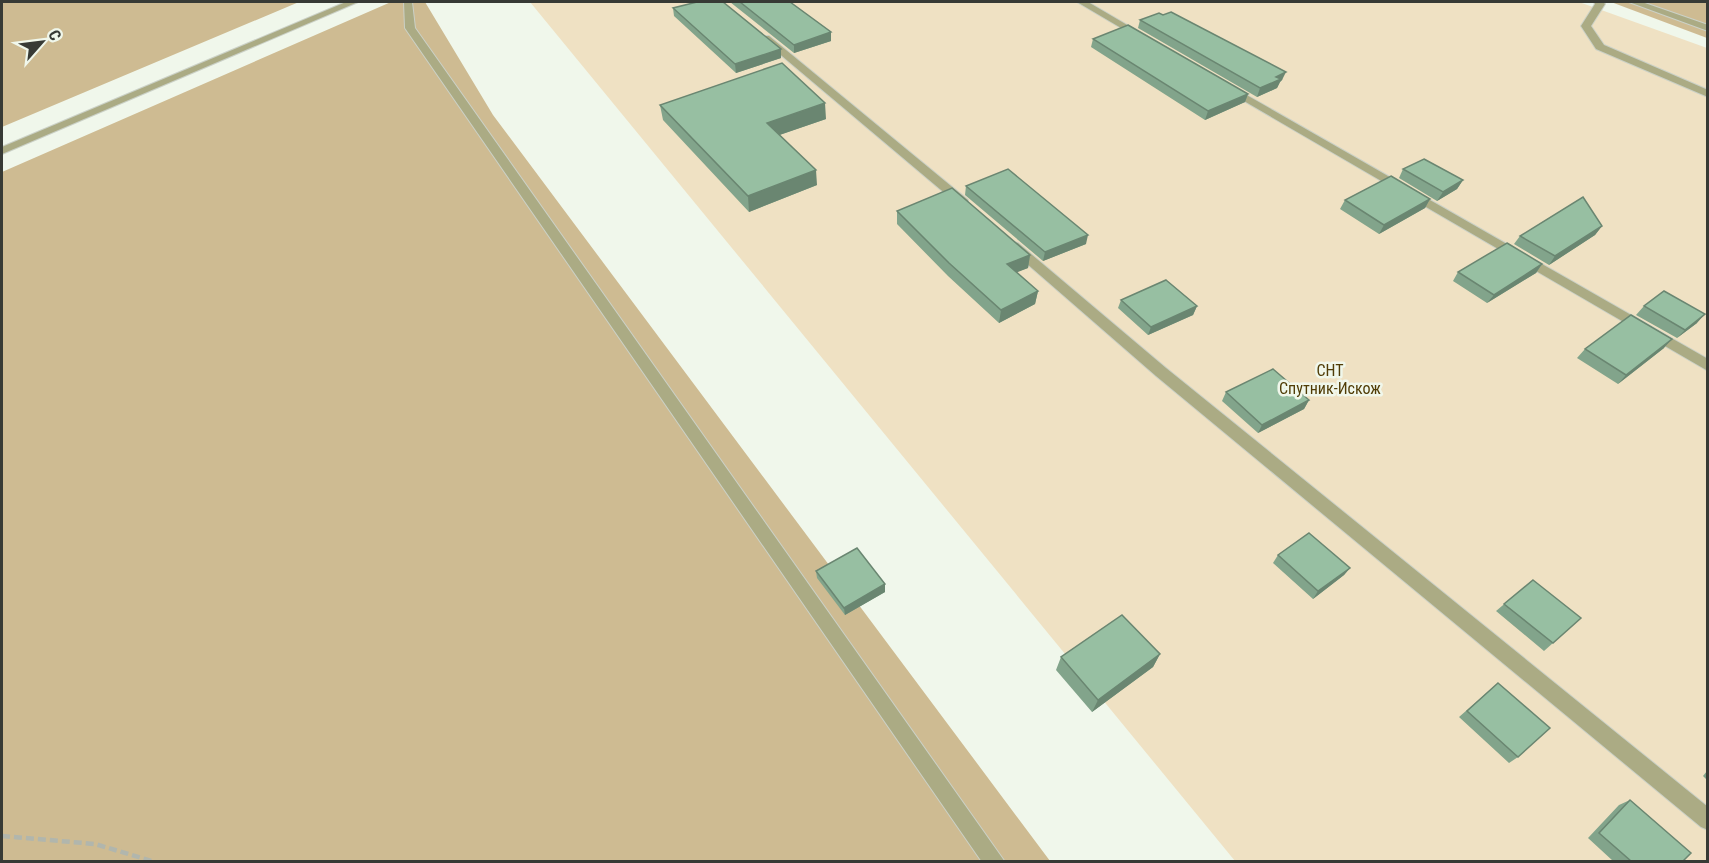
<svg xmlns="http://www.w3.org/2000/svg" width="1709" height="863" font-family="'Roboto Condensed',sans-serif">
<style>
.green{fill:#efe1c3}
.forest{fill:#cebb92}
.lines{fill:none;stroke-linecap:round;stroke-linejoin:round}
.minor-casing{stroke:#cbd1c7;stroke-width:2}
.path{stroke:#b1b6ad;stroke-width:4.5;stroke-dasharray:8 4;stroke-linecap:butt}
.minor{fill:#abab84;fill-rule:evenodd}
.wall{fill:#82a48b}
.shaded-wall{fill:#6a8671}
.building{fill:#97bfa2;stroke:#6a8671;stroke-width:1.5}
.labels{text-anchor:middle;stroke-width:5;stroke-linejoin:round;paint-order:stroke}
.park-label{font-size:16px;fill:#503c06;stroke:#f0f7eb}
</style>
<rect width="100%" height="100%" fill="#f0f7eb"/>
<path class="green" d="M530,2h1049l128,46v813h-472z"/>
<path class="forest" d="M2,2h297l-297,125z
M391,2h34l68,113 557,746h-1048v-689z
M1611,2h96v36z"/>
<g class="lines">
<g class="minor-casing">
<path id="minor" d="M346,2h12l-356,152v-7z
M404,2h8l3,26 590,834h-23l-577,-834z
M1077,2h11l58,34 -8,2z
M1594,2h9l2,2 -14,22 13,19 104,45v7l-112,-48 -15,-23 14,-22z
M1629,2h13l66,23v6z
M763,36h6l199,164v6h-8l-197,-166z
M1229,85l479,274v12l-483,-281 -1,-2z
M1014,242l4,1 148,125 542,439v23l-7,-3 -545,-451 -146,-127v-6z"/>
</g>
<path class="path" d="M2,836l93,8 60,18"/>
<use href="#minor" class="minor"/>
</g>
<path class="wall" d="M730,2h60l41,30v9l-37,12z
M673,8l108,41v9l-45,15 -62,-57z
M1140,20l142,60 -2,2 -3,6 -20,9 -119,-69z
M1093,39l155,55 -3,8 -40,18 -114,-73z
M660,105l166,14 -47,16 38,50 -68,27 -86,-92z
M1403,169l60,11 -6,9 -20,12 -38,-23z
M966,186l120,58 -43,17 -78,-66z
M1430,199l-5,9 -46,26 -39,-25 5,-9z
M897,211l133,44 -2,13 -12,4 22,19 -3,13 -36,19 -51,-47 -51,-52z
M1602,226l-7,9 -46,30 -35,-21 6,-8z
M1542,264l-6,9 -49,30 -34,-22 5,-9z
M1121,300l76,6 -4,9 -45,20 -30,-27z
M1644,306l53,17 -20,15 -41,-23z
M1664,348l-46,36 -41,-26 8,-9z
M1226,392l83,8 -5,9 -46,24 -36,-32z
M1278,555l72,13 -6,7 -31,24 -40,-36z
M816,571l69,13v8l-40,23 -28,-37z
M1533,580l20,63 -9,8 -48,-40z
M1160,654l-7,13 -61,45 -36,-42 5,-13z
M1498,683l20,74 -9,6 -50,-46z
M1707,771v9l-4,-4z
M1630,800l53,61h-70l-25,-23 31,-33z"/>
<path class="shaded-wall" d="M831,32v9l-37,12v-8z
M781,49v9l-45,15 -1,-9z
M1286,72l-4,8 -2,2 -3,6 -20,9 3,-9 16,-11z
M1248,94l-3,8 -40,18 3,-9z
M825,103l1,16 -58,20 -1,-16z
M816,170l1,15 -68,27 -1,-16z
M1463,180l-6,9 -20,12 6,-9z
M1430,199l-5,9 -46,26 5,-9z
M1602,226l-7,9 -46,30 6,-9z
M1088,235l-2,9 -43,17 2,-9z
M1030,255l-2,13 -23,9 2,-13z
M1542,264l-6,9 -49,30 7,-8z
M1038,291l-3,13 -36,19 2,-13z
M1197,306l-4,9 -45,20 3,-8z
M1705,314l-8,9 -20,15 8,-8z
M1672,339l-8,9 -46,36 8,-9z
M1309,400l-5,9 -46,24 4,-8z
M1350,568l-6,7 -31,24 5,-8z
M885,584v8l-40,23 -1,-7z
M1160,654l-7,13 -61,45 6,-12z"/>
<path class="building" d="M697,2h26l58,47 -46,15 -62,-56z
M740,2h50l41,30 -37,13z
M1171,12l115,60 -10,5 5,2 -21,9 -120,-68 19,-7 4,2z
M1128,25l120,69 -40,17 -115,-72z
M782,63l43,40 -58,20 49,47 -68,26 -88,-91z
M1424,159l39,21 -20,12 -40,-23z
M1008,169l80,66 -43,17 -79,-66z
M1391,176l39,23 -46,26 -39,-25z
M952,188l78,67 -23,9 31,27 -37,19 -52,-47 -52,-52z
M1583,197l19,29 -47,30 -35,-20z
M1507,243l35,21 -48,31 -36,-23z
M1166,280l31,26 -46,21 -30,-27z
M1664,291l41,23 -20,16 -41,-24z
M1631,315l41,24 -46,36 -41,-26z
M1273,369l36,31 -47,25 -36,-33z
M1309,533l41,35 -32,23 -40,-36z
M857,548l28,36 -41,24 -28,-37z
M1533,580l48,38 -28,25 -49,-39z
M1122,615l38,39 -62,46 -37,-43z
M1498,683l52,45 -32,29 -51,-46z
M1630,800l61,53 -8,8h-52l-32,-28z"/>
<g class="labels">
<g class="park-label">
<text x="1330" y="376">СНТ<tspan x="1330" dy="18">Спутник-Искож</tspan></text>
</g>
</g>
<rect width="1709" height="863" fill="none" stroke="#373a35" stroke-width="6"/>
<g transform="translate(42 42) rotate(62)" stroke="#f0f7eb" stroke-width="4.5" paint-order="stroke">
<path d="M0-4.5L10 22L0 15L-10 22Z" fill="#373a35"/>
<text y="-9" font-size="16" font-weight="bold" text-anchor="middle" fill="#373a35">С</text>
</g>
</svg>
